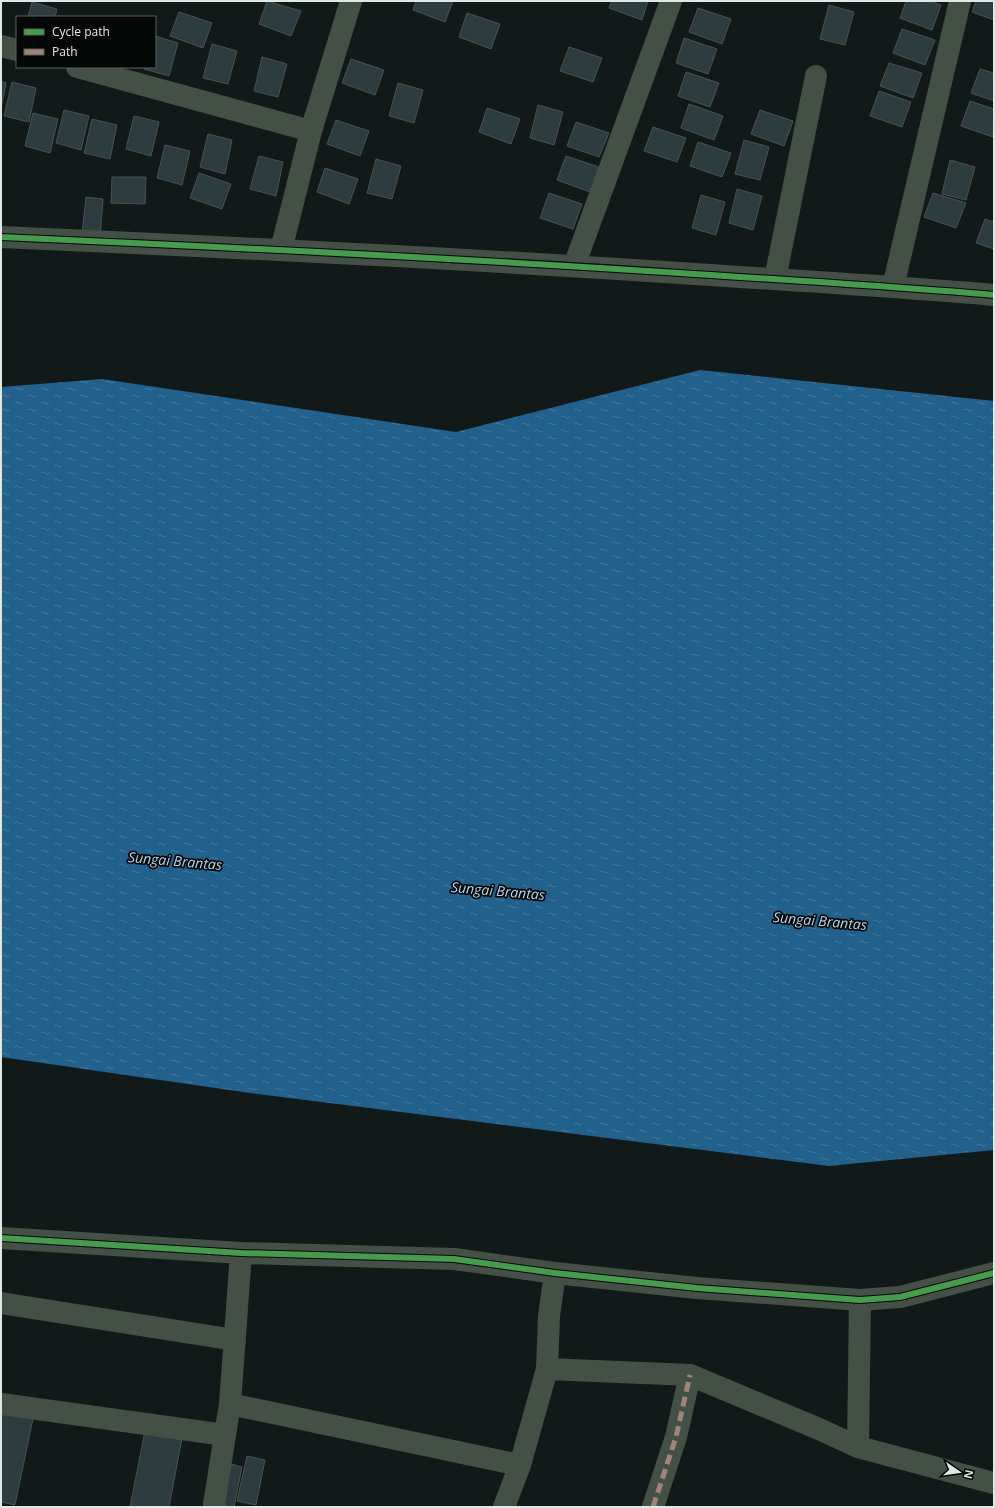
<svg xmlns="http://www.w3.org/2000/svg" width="995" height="1508" font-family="'Open Sans',sans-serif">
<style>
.water{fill:url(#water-ripples)}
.building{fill:#2d3c3e;stroke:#4a5152}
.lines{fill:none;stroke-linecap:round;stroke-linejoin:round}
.minor{stroke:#445045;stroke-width:22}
.quiet{stroke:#a18479;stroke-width:5;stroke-dasharray:10 5;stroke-linecap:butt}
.cycleway-casing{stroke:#030706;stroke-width:8}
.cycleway{stroke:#469c4c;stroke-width:6}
.labels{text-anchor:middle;stroke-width:3.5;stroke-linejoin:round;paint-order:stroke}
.water-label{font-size:14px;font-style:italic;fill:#b6d7f3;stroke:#030706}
</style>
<defs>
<pattern id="water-ripples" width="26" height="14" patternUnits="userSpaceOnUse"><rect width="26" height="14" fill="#23618d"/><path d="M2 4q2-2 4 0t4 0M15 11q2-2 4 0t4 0" fill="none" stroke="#42789d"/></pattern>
</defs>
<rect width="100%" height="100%" fill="#121a19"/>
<path class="water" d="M700,370l294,31v749l-165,16 -579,-73 -249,-36v-670l101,-8 354,53z"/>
<path class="building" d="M267,1l34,10 -10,25 -32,-12z
M416,1h37l-8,21 -32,-12z
M612,1h36l-6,19 -33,-12z
M906,1h23l12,4 -9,25 -32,-12z
M976,1h18v19l-22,-8z
M32,2l25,7 -2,8h-27z
M829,5l25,7 -9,33 -25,-6z
M698,8l33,11 -9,25 -33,-12z
M179,12l33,11 -9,25 -33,-12z
M467,13l33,11 -9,25 -32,-12z
M902,29l33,11 -10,25 -32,-12z
M155,36l23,7 -9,33 -25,-7 1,-2h10z
M684,38l33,11 -9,25 -32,-11z
M212,44l25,7 -9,33 -25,-6z
M569,47l33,11 -9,24 -33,-11z
M262,57l25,7 -9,33 -24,-6z
M351,59l33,11 -9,25 -33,-12z
M889,63l33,10 -9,25 -33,-12z
M980,69l14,4v28l-23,-8z
M686,72l33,11 -9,24 -32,-11z
M1,81l5,2 -5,26z
M12,82l24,6 -7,34 -25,-6z
M398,83l25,7 -9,33 -25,-7z
M879,91l32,11 -9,25 -32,-11z
M970,101l24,8 -1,28 -32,-11z
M689,104l34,12 -9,24 -33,-12z
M538,105l25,7 -9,33 -24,-7z
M487,108l33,11 -9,25 -32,-12z
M64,110l25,6 -8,34 -25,-7z
M760,110l33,11 -9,25 -33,-12z
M33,113l25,6 -8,34 -25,-7z
M134,116l25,6 -8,34 -25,-7z
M92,119l25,6 -7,34 -26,-6z
M336,120l33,11 -9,25 -33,-12z
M576,122l33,11 -10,24 -32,-11z
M653,127l33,11 -9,24 -33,-11z
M208,134l24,6 -7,34 -25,-7z
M744,140l25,7 -9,33 -25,-6z
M698,142l33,11 -9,24 -32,-11z
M165,145l25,6 -8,34 -25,-7z
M259,156l24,6 -7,34 -26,-7z
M566,156l33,11 -9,25 -33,-12z
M376,159l25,7 -9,33 -25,-6z
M950,160l25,7 -9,33 -24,-6z
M325,168l33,11 -9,25 -32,-12z
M199,173l32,11 -9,25 -32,-11z
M112,177h34l-1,27 -34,-1z
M737,189l25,7 -9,34 -24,-7z
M549,193l33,11 -9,25 -33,-11z
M933,193l33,10 -10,25 -32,-11z
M701,195l24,7 -9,33 -24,-7z
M86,197l17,2 -3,38 -18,-3z
M985,219l9,3v27l-18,-6z
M1,1407l33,7 -19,91 -14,-3z
M146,1426l37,7 -14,74h-39z
M247,1456l18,4 -9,45 -19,-4z
M227,1463l15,4 -8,40h-11z"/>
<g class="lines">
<path class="minor" d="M1,46l16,4
M77,67l234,64
M1,237c226,10 453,21 679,36 105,7 209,13 314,22
M281,250l30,-119 40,-130
M574,266l97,-265
M775,279l41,-203
M893,287l67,-286
M1,1238l240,15 213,6 101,14 142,15 163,12 40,-3 94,-24
M1,1303l234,37
M547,1369l143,6 129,54 39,18 136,36
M1,1404l224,31
M230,1404l290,61
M858,1447l2,-147
M215,1507l-1,-3 16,-100 11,-151
M504,1507l16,-42 27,-96 2,-53 6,-43
M653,1507l23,-70 14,-62"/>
<path class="quiet" d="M653,1507l23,-70 14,-62"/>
<g class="cycleway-casing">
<path id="cycleway" d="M1,237c226,10 453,21 679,36 105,7 209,13 314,22
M1,1238l240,15 213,6 101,14 142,15 163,12 40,-3 94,-24"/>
</g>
<use href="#cycleway" class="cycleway"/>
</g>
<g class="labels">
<g class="water-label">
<text transform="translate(175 861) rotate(5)" y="5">Sungai Brantas</text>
<text transform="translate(498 891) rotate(5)" y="5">Sungai Brantas</text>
<text transform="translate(820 921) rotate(5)" y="5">Sungai Brantas</text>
</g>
</g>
<rect width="995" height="1508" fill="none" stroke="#dee8e5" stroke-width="4"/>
<rect x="16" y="16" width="140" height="52" fill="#030706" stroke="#5b615f"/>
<rect x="24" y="29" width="20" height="6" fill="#469c4c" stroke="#5b615f"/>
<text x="52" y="36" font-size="12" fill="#dee8e5">Cycle path</text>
<rect x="24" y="49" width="20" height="6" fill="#a18479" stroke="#5b615f"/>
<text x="52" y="56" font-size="12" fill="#dee8e5">Path</text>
<g transform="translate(959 1472) rotate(103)" stroke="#030706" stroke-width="3" paint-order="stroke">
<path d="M0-3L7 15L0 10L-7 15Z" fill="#dee8e5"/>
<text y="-6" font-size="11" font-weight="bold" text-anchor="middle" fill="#dee8e5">N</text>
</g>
</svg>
